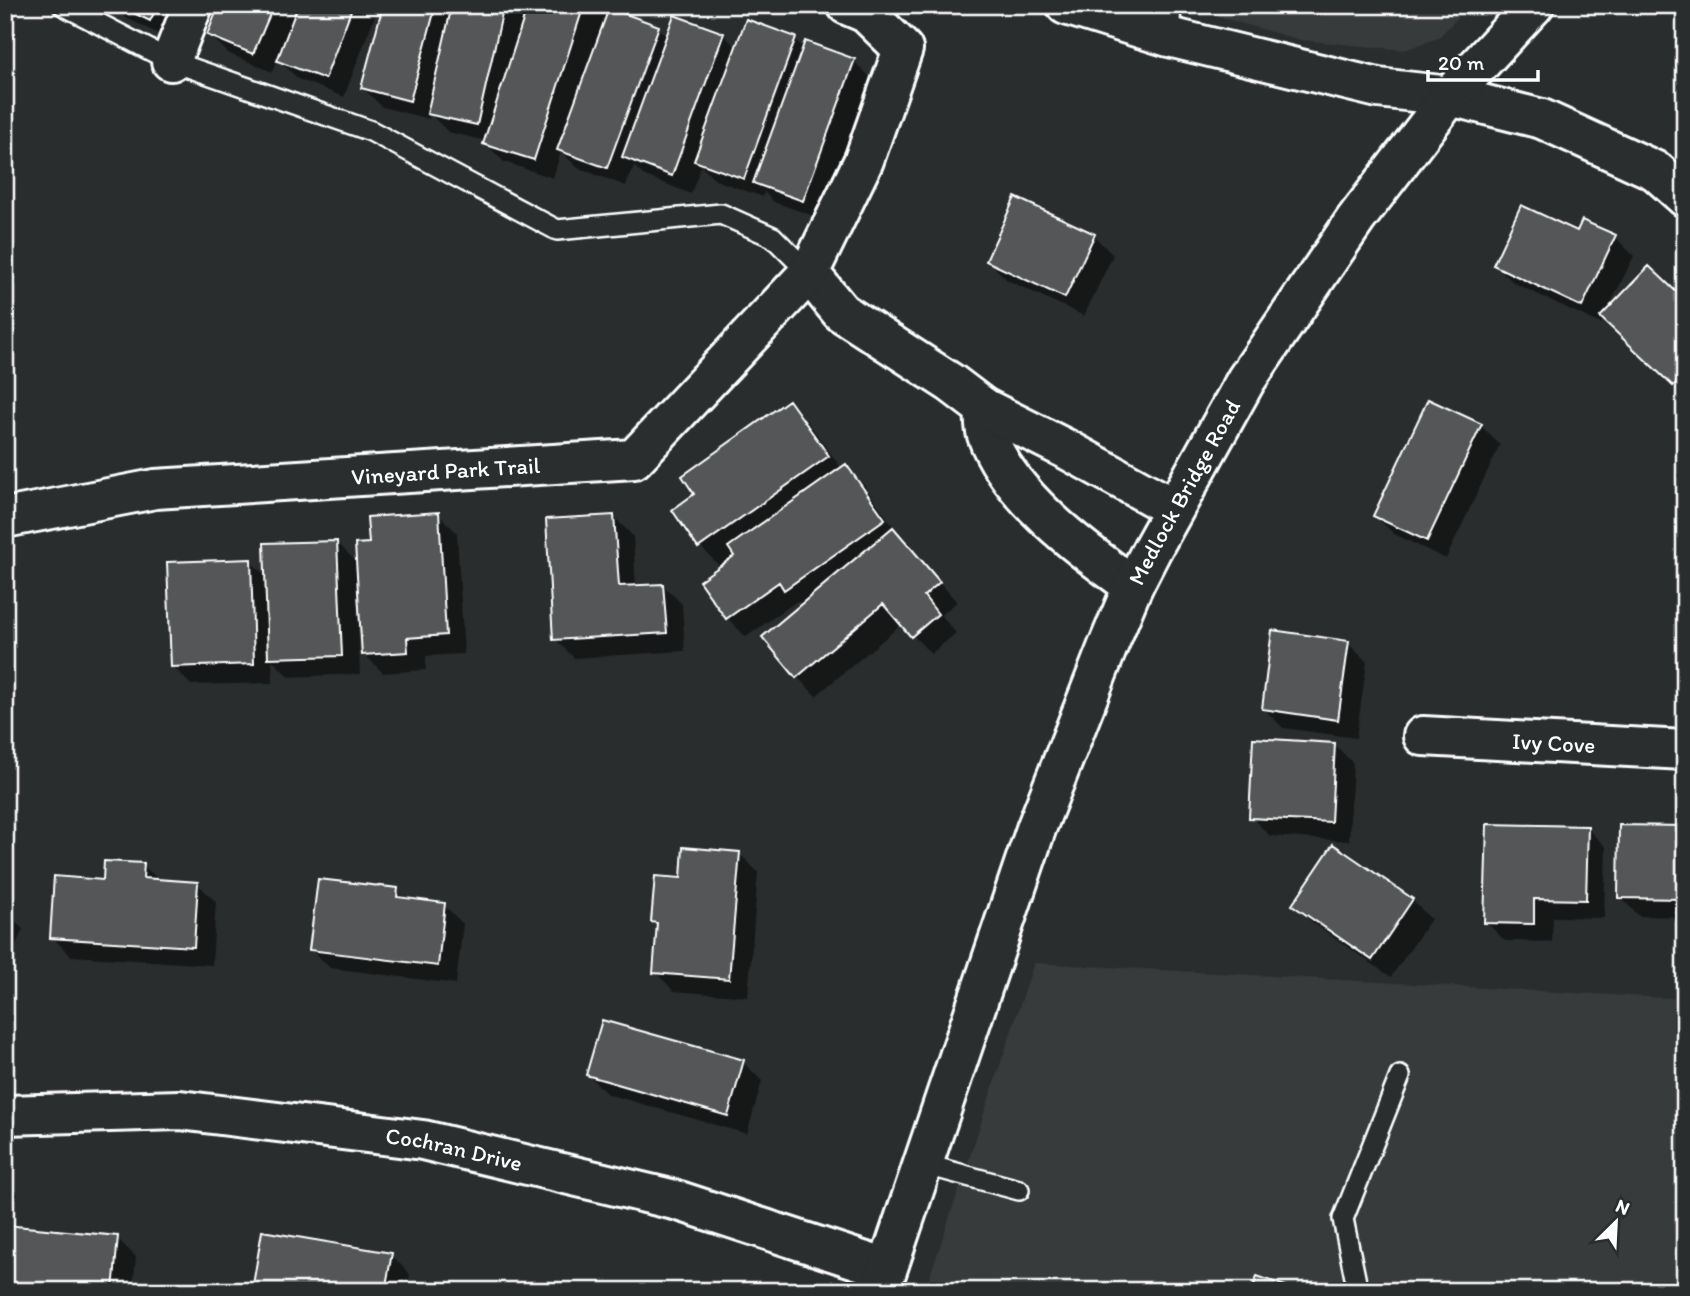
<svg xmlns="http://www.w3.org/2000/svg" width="1690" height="1296" font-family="Itim,sans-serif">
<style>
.built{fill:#373a3b}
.shadow{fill:#0007}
.building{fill:#555758;stroke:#fff;stroke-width:2}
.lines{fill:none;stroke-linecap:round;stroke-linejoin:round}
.lane-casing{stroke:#fff;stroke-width:24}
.street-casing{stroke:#fff;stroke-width:44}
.secondary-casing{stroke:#fff;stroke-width:44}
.lane{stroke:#2a2d2e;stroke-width:19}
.street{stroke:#2a2d2e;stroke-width:38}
.secondary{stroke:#2a2d2e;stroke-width:38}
.labels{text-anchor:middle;stroke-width:5;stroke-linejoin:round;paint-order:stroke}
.street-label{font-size:23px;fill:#fff;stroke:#2a2d2e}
</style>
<rect width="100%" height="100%" fill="#2a2d2e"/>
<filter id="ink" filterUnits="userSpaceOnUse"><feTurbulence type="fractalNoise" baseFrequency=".0143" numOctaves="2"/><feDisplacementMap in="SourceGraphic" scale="14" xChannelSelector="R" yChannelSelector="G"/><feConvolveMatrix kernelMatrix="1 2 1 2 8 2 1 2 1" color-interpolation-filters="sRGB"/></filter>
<g filter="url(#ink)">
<path class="built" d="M1176,5h294l-32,33 -33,12 -105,-10z
M1034,963l651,36v292h-760z"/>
<path class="shadow" d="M113,5h73l-17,34 -43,-21z
M221,5h158l-35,92 -46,-18 -20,-20 -6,13 -44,-19 -19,-19z
M385,5h215l9,9 49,14 10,9 7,-20 49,18 13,13 58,-9 9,10 50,12 19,19 -51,139 -48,-17 -10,-10 -1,5 -48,-17 -14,-14 -10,28 -48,-19 -9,-9 -8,20 -48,-18 -17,-16 -8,26 -49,-16 -19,-19 1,-2 -38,-9 -18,-18 -1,5 -47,-12 -19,-19z
M1577,233l38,4 19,19 -27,55 78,-8v93l-81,-77 -3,5 -87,-41 -19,-18z
M1094,236l19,19 -29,61 -77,-36 -19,-19z
M788,403l19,18 35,48 3,-3 19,19 38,54 55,63 -16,13 15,18 -25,21 -29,-30 -86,72 -19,-19 5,-72 -5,-4 -51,36 -19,-19 -6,-50 -21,-22 -3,-51z
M1481,426l19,19 -54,114 -52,-25 -19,-18z
M438,514l19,19 7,121 -38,2v14l-43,3 -19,-19 -4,-62h-3l3,82 -71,3 -17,-17 1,23 -82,2 -19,-19 78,-105 17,16 70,-35 21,22 12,-19z
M614,517l19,19 3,51 27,-2 19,19 3,47 -111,7 -19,-19z
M1348,643l19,19 -11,76 -73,-10 -19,-19z
M1334,744l19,19 -4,78 -79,-5 -19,-19z
M1587,828l19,19 -2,71 -51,-1 -1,25 -47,-1 -19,-19z
M1685,828v89l-46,-1 -19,-19z
M739,853l19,19 -10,125 -74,-6 -19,-19 4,-45 -6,-6 29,-41z
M143,865l17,16 37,2 19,19 -4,63 -141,-9 -19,-19 53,-56z
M397,890l10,10 37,5 19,19 -7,60 -126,-16 -19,-19z
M1412,900l19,19 -40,58 -78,-54 -19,-18z
M5,911l18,18 -14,32 -4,-2z
M743,1062l19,19 -15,53 -140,-40 -19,-19z
M117,1238l19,19 -3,34h-128z
M391,1255l19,19 -3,17h-153z"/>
<path class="building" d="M117,5h41l-8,16z
M219,5h55l-21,49 -46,-19z
M298,5h55l-28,74 -48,-18z
M383,5h53l-26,96 -49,-13z
M452,5h52l-27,120 -50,-11z
M528,5h56l-50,155 -51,-16z
M609,8l50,18 -52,142 -50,-18z
M674,15l50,18 -52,143 -50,-19z
M746,19l50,18 -52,142 -50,-18z
M805,41l50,18 -52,142 -50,-18z
M1015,197l80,37 -30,64 -79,-37z
M1521,205l56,26 5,-11 34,15 -34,72 -89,-42z
M1649,266l36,34v74l-12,12 -73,-69z
M1428,399l54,25 -55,117 -54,-25z
M789,400l40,56 -131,92 -26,-38 22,-16 -12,-18z
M846,464l39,55 -101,71 -5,-8 -53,37 -27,-38 35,-25 -6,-9z
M439,512l7,123 -39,3 1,14 -46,3 -7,-111 14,-1 -2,-26z
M614,515l5,71 44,-2 4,49 -114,7 -7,-121z
M893,527l47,55 -16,14 14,18 -27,23 -28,-33 -87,74 -34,-41z
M337,541l5,115 -74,2 -4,-115z
M251,559l3,105 -83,3 -4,-105z
M1272,630l77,11 -11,79 -76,-11z
M1253,738l82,5 -4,79 -82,-4z
M1487,824l101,2 -2,74 -52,-1v25l-50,-1z
M1619,825l66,1v73l-67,-1z
M1333,844l80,55 -41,61 -80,-55z
M683,847l57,5 -11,127 -76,-6 4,-50 -6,-1 4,-46 26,2z
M104,861l40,2 -1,15 55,4 -4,65 -144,-9 4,-62 49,4z
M318,879l80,9 -1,9 48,6 -7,63 -129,-16z
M602,1020l142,40 -16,56 -142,-41z
M5,1225l113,11 -5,55h-108z
M262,1231l130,22 -7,38h-133z
M1257,1276l43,15h-48z"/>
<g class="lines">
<g class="lane-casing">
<path id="lane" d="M63,5l108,56 200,70 186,99 164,-16 52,23 36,36
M1169,37l2,-32
M923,1164l96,26
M1357,1287l-14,-68 57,-143"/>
</g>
<g class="street-casing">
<g id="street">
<path d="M1066,5l103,32 209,51 72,8 92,23 114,52 29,26"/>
<path d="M171,61l22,-56"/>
<path d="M809,273l32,39 110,71 33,25c1,8 0,19 3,27 22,61 95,115 146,151"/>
<path d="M984,408l84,42 105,58"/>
<path id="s1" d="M5,518l150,-29 479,-30 175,-186 55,-113 39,-111 -37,-36 -19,-8"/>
<path id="s2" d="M1423,736l262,14"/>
<path id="s3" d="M5,1115l175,-5 243,30 256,61 208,68"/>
</g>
</g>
<g class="secondary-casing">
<g id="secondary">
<path id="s4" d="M880,1291l156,-462 72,-183 25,-60 19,-37 94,-169 110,-161 94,-123 84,-91"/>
</g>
</g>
<use href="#lane" class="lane"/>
<use href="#street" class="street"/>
<use href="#secondary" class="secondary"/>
</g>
</g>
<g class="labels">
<g class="street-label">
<text dy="8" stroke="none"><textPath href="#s1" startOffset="444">Vineyard Park Trail</textPath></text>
<text dy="8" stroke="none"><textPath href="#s4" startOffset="856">Medlock Bridge Road</textPath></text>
<text dy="8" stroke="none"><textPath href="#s2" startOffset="131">Ivy Cove</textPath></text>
<text dy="8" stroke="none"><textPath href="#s3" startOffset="452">Cochran Drive</textPath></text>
</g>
</g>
<rect width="1690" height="1296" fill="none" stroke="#2a2d2e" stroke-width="28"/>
<rect x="14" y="14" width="1662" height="1268" fill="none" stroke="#fff" stroke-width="2.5" filter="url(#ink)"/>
<g transform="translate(1616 1222) rotate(24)" stroke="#2a2d2e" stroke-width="5" paint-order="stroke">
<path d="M0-5L12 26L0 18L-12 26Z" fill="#ffffff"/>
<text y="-10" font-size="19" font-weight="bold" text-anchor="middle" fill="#ffffff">N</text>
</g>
<path d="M1428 70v10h110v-10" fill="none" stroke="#ffffff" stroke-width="3.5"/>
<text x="1438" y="70" font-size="21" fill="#ffffff" stroke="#2a2d2e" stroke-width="5" paint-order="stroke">20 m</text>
</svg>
